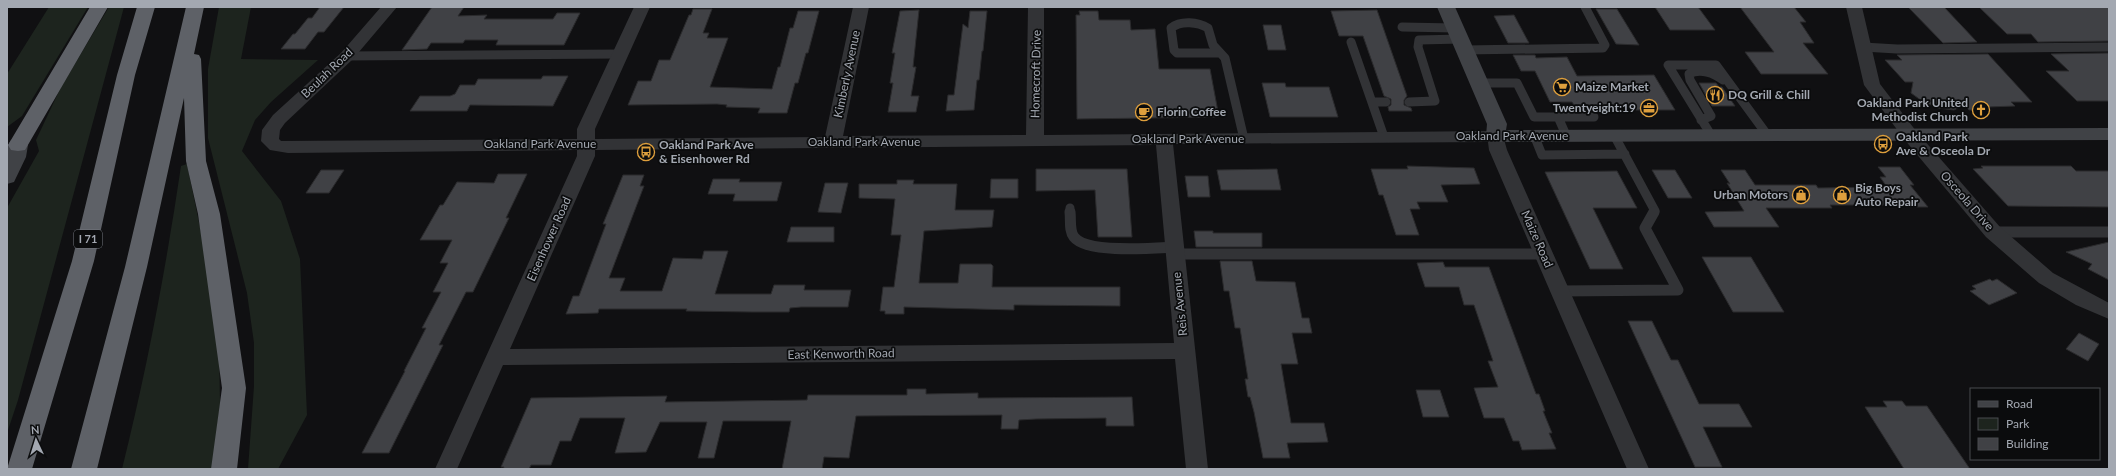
<svg xmlns="http://www.w3.org/2000/svg" width="2116" height="476" font-family="Lato,sans-serif">
<style>
.green{fill:#1d241e}
.building{fill:#404145;stroke:#2b2b2d}
.lines{fill:none;stroke-linecap:round;stroke-linejoin:round}
.lane-far1{stroke:#323336;stroke-width:9}
.lane{stroke:#323336;stroke-width:11}
.street{fill:#323336;fill-rule:evenodd}
.secondary{fill:#404246;fill-rule:evenodd}
.highway{fill:#5e6167;fill-rule:evenodd}
.labels{text-anchor:middle;stroke-width:3.5;stroke-linejoin:round;paint-order:stroke}
.shield{fill:#0b0c0d;stroke:#757980;stroke-width:1}
.shield-label{font-size:11px;font-weight:bold;fill:#a3a8b1}
.street-label{font-size:12px;fill:#a3a8b1;stroke:#0b0c0d}
.poi-label{font-size:12px;font-weight:bold;fill:#a3a8b1;stroke:#0b0c0d;text-anchor:start}
</style>
<rect width="100%" height="100%" fill="#101012"/>
<path class="green" d="M49,7h39l-66,109 -15,11v-53z
M109,7h15l-106,393 -11,33v-225l32,-57 -3,-11 25,-53z
M219,7h32l-10,52 77,1 -47,42 -16,18 -13,31 39,50 19,58 7,156 -29,54h-30l6,-83v-43l-7,-50 -39,-155v-69z
M187,164l17,83 15,97 1,60 -8,65h-90c25,-100 44,-201 59,-303z"/>
<path class="building" d="M320,7h24l-20,25h-6l-13,17h-24l12,-15h2l13,-16h4z
M432,7h32l-6,9 29,-1 -3,4h69l4,-6h23l-16,32h-68l2,-5h-33l-2,3h-32l-4,6 -25,1z
M1655,7h43l17,23h-45z
M1740,7h54l12,15h-6l14,21h-11l25,31h-67l-16,-22h29z
M1908,7h36l33,35 -34,1z
M1979,7h130v34l-71,1 -7,-8h-24z
M693,9h19l-9,24h6l-2,5h21l-18,49 62,2 6,-22h2l10,-39h3l5,-17h21l-11,42h-2l-8,30h-3l-8,30h-29l2,-5 -34,-1 1,-2 -10,-1 -89,1 10,-24h13l8,-21h11l19,-45h2z
M1596,9h21l22,36 -23,-1z
M919,10l-6,57h3l-5,29h8l-3,16h-28l5,-29h-3l5,-30h-3l8,-42z
M1377,10l30,86 -3,4v5l7,3 1,3h-23l-1,-4 3,-2v-6l-7,-3 -21,-60h-24l-8,-25z
M970,11h17l-4,40h-1l-3,29h-2l-3,30 -28,1 2,-16h6l9,-71 5,4z
M1079,11h19l1,9h31l1,10 24,-1 4,40h51l9,48 -142,2 -1,-104h4z
M1514,15l15,28h-21l-14,-27z
M1263,25h18l5,25h-18z
M2109,53v48h-32l-31,-30h23l-18,-17z
M1988,54l44,48h-21l4,4 -28,1 3,3h-21l-5,-5 -10,5 -16,-2 -16,-7 -11,-8 2,-11h-8l-20,-22h17l-5,-5z
M1513,55h22l1,3 31,-1 10,19 77,-1 21,35h-40l-3,-5h-58l-2,-3h-22l-15,-31h-14z
M543,76h25l-15,30 -83,-1 -3,6h-57l10,-15h30l5,-2 5,-9h15l3,-6h63z
M1262,83h23l1,4h43l9,30h-68z
M1699,83h17l3,4h3l13,19h-23z
M1407,166l67,2 6,16 -39,1 7,17h-31l3,7h-10l9,26h-23l-13,-40h-4l-8,-26h37z
M1981,166h90l5,5h33v36l-101,-1 -35,-37 10,-1z
M1878,167h22l14,18h-4l18,22h-22l-2,-2h-74l2,3h-66l13,19h-65l-9,-15 39,-1 -17,-28 3,1 -9,-14h24l10,15h61l2,3 69,-1 -7,-10h6z
M1036,169h91l5,68h-34l-3,-47 -59,1z
M1277,169l4,21h-60l-4,-20z
M321,170h23l-15,23h-23z
M1652,170h23l17,28h-24z
M1617,171l20,37h-44l30,61h-33l-45,-97z
M498,174h29l-21,44h3l-36,74h-7l-27,53h4l-54,108h-27l43,-82h-1l22,-43h-4l19,-36h-8l15,-29h-8l12,-23h-32l20,-35h3l14,-23 37,1z
M623,175h21l-4,11h4l-35,92h16l-5,13h42l11,-33 29,1 2,-8h24l-13,43h56l3,-9h31l-1,5h47l-3,17h-47l-11,1 -1,4h-37l-66,-1 1,-2h-88l-1,4 -32,1 7,-18h6l27,-72h-3z
M1185,176h23l2,21h-22z
M713,179h27l-1,3h43l-5,19h-44l2,-7h-27z
M991,179h27v19h-28z
M897,180h17l-1,4h44l-2,26h39l-2,17 -68,4 -5,52h39l2,-19h31l2,2 -1,21h128v19l-106,-1v5l-110,-3v7h-19v-3h-5l3,-24h11l7,-52h-10l4,-36 -36,-1v-14h38z
M825,183h23l-7,30 -23,-1z
M791,227h43v15h-47z
M1194,231h19v2h49v14h-66z
M2109,242v38l-21,-11 4,-5 -26,-12z
M1702,257h49l33,55h-51z
M1220,261h32l4,20 39,1 7,36h7l3,15h-20l6,31h-17l10,59h33l4,19 -41,1 3,15h-27l-9,-46 -4,-15h-2l-3,-18h3l-8,-51h-5l-6,-37h-5z
M1443,262l2,5h44l47,127h3l6,17h-2l9,22h-3l7,16 -34,1 -3,-9h-6l-9,-23h-20l-10,-30 24,-1 -10,-26h5l-19,-56h-10l-5,-18h-34l-8,-24z
M1990,279l2,2 5,-2 20,14 -28,12 -19,-14 6,-2 -4,-3z
M1628,321h24l19,39h7l21,44h40l13,23h-49l19,40h-27z
M2079,333l20,11 -11,17 -22,-12z
M907,389h19v5l52,-1v5l154,-1 2,29h-28v-8l-70,1 -17,1 -1,9h-17l1,-14 -146,1 -7,42 -25,-1 -2,12h-40l9,-48h-68l-9,37h-16l9,-36h-47l-14,30 -31,1 10,-35h-45l-9,23h-11l-9,24h-20l-2,4h-26l1,-2h-3l30,-69 136,-2 -2,6 142,-2 1,-5h99z
M1416,390h24l9,27h-26z
M1883,401h19l4,5h21l43,63h-66l-39,-62h22z"/>
<g class="lines">
<path class="lane-far1" d="M1402,27l53,1
M1351,42l33,95
M1863,47l34,2 212,-2
M1465,50l138,-2 2,-3 -20,-38
M1220,53h-43l-3,-3 -3,-22c10,-8 27,-6 37,0l5,17 12,13 19,81
M347,56l273,-2
M1479,83h38l17,34h24l8,18
M1372,102h14
M1409,102l26,-1 -17,-54 1,-7 42,-1
M1558,117h36
M1701,120l10,-4 -21,-36 -1,-6c11,-6 25,-1 34,6
M1534,135l8,20 83,-1
M1614,135l41,76 -1,2
M1711,135l-43,-70h48l52,71
M1070,208v5"/>
<path class="lane" d="M1070,212c1,8 -1,19 4,25 13,17 80,11 101,10
M1993,232h116
M1175,254h369
M1560,291l118,-1 -33,-62 9,-16"/>
<path class="street" d="M381,7h16l-44,52 -68,64 -5,7 -1,9 2,2 296,-2v-10l57,-122h16l-55,122v10l230,-2 28,-130h16l-26,129 183,-1 2,-128h16v128l452,-4 6,1 5,18 142,319h-22l-138,-319 -1,-8 -315,2 35,325h-22l-11,-110 -672,6 -46,104h-22l142,-313v-6l-289,3 -18,-3 -9,-9 1,-11 11,-15 68,-62zM1156,145l18,198 -664,6 85,-193v-6z
M1846,7h16l18,77 36,47 84,96 53,46 56,30v16l-33,-14 -37,-22 -53,-46 -82,-98 -40,-54z"/>
<path class="secondary" d="M1437,7h18l52,117 -1,6 603,-2v12l-613,2 -7,-2 -3,-4 1,-12z
M18,139l7,1 3,5 -2,12 -12,25 -7,2 1,-39 3,-5z"/>
<path class="highway" d="M90,7h18l-83,143 -7,1 -7,-1 -3,-5z
M137,7h18l-20,68 -41,186 -62,208h-25l65,-208 45,-186z
M186,7h18l-10,47 5,1 2,4 5,102 14,53 26,174 -9,81h-26l11,-81 -24,-174 -12,-53 -2,-63 -37,169 -50,202h-26l54,-202z"/>
</g>
<defs>
<g id="supermarket-ring" transform="scale(0.9)"><circle r="9.5" fill="#0b0c0d" stroke="#de9f3d" stroke-width="1.5"/><path d="M-6-5.5h2.5l.6 2H6L4.5 2H-2.5L-4.4-4H-6ZM-1.5 3.2a1.3 1.3 0 1 0 .1 0ZM3 3.2a1.3 1.3 0 1 0 .1 0Z" fill="#de9f3d"/></g>
<g id="restaurant-ring" transform="scale(0.9)"><circle r="9.5" fill="#0b0c0d" stroke="#de9f3d" stroke-width="1.5"/><path d="M-5-6h1v4h1v-4h1v4h1v-4h1v5L-1.5 .5V6h-2V.5L-5-1ZM5-6V6H3V1.5H1.5Q1.5-4 5-6Z" fill="#de9f3d"/></g>
<g id="office-ring" transform="scale(0.9)"><circle r="9.5" fill="#0b0c0d" stroke="#de9f3d" stroke-width="1.5"/><path d="M-6-3h4V-5.5h4V-3h4V5H-6ZM-1-4.5V-3h2v-1.5ZM-6 0V1H6V0Z" fill="#de9f3d"/></g>
<g id="church-ring" transform="scale(0.9)"><circle r="9.5" fill="#0b0c0d" stroke="#de9f3d" stroke-width="1.5"/><path d="M-1.2-6h2.4v3.5h3.3v2.4h-3.3V6h-2.4V-.1h-3.3v-2.4h3.3Z" fill="#de9f3d"/></g>
<g id="cafe-ring" transform="scale(0.9)"><circle r="9.5" fill="#0b0c0d" stroke="#de9f3d" stroke-width="1.5"/><path d="M-5.5-4.5H6V0H3Q3 3.5 0 3.5H-2.5Q-5.5 3.5-5.5 0ZM3-3.2v2h1.7v-2ZM-6 4.5H4V6H-6Z" fill="#de9f3d"/></g>
<g id="bus-ring" transform="scale(0.9)"><circle r="9.5" fill="#0b0c0d" stroke="#de9f3d" stroke-width="1.5"/><path d="M-5-6H5V4H4V6H2V4H-2V6H-4V4H-5ZM-3.5-4V0h7V-4ZM-3.5 1.2v1.5H-2V1.2ZM2 1.2v1.5H3.5V1.2Z" fill="#de9f3d"/></g>
<g id="shop-ring" transform="scale(0.9)"><circle r="9.5" fill="#0b0c0d" stroke="#de9f3d" stroke-width="1.5"/><path d="M-5-2.5h2.3a2.7 3.5 0 0 1 5.4 0H5L5.5 6h-11ZM-1.5-2.5h3a1.5 2.3 0 0 0-3 0Z" fill="#de9f3d"/></g>
</defs>
<g fill-rule="evenodd">
<use href="#supermarket-ring" x="1562" y="87"/>
<use href="#restaurant-ring" x="1715" y="95"/>
<use href="#office-ring" x="1649" y="108"/>
<use href="#church-ring" x="1981" y="110"/>
<use href="#cafe-ring" x="1144" y="112"/>
<use href="#bus-ring" x="1883" y="144"/>
<use href="#bus-ring" x="646" y="152"/>
<use href="#shop-ring" x="1801" y="195"/>
<use href="#shop-ring" x="1842" y="195"/>
</g>
<g class="labels">
<rect class="shield" x="74" y="230" width="28" height="18" rx="3"/>
<g class="shield-label">
<text x="88" y="243">I 71</text>
</g>
<g class="street-label">
<text transform="translate(327 73) rotate(-44)" y="4">Beulah Road</text>
<text transform="translate(847 74) rotate(-78)" y="4">Kimberly Avenue</text>
<text transform="translate(1036 74) rotate(-89)" y="4">Homecroft Drive</text>
<text x="1512" y="140">Oakland Park Avenue</text>
<text x="1188" y="143">Oakland Park Avenue</text>
<text x="864" y="146">Oakland Park Avenue</text>
<text x="540" y="148">Oakland Park Avenue</text>
<text transform="translate(1967 201) rotate(49)" y="4">Osceola Drive</text>
<text transform="translate(549 239) rotate(-66)" y="4">Eisenhower Road</text>
<text transform="translate(1537 239) rotate(66)" y="4">Maize Road</text>
<text transform="translate(1180 304) rotate(-96)" y="4">Reis Avenue</text>
<text transform="translate(841 354) rotate(-1)" y="4">East Kenworth Road</text>
</g>
<g class="poi-label">
<text x="1575" y="91">Maize Market</text>
<text x="1728" y="99">DQ Grill &amp; Chill</text>
<text x="1968" y="107" text-anchor="end">Oakland Park United<tspan x="1968" dy="14">Methodist Church</tspan></text>
<text x="1636" y="112" text-anchor="end">Twentyeight:19</text>
<text x="1157" y="116">Florin Coffee</text>
<text x="1896" y="141">Oakland Park<tspan x="1896" dy="14">Ave &amp; Osceola Dr</tspan></text>
<text x="659" y="149">Oakland Park Ave<tspan x="659" dy="14">&amp; Eisenhower Rd</tspan></text>
<text x="1855" y="192">Big Boys<tspan x="1855" dy="14">Auto Repair</tspan></text>
<text x="1788" y="199" text-anchor="end">Urban Motors</text>
</g>
</g>
<rect width="2116" height="476" fill="none" stroke="#a3a8b1" stroke-width="16"/>
<rect x="1970" y="388" width="130" height="72" fill="#0b0c0d" stroke="#484a4f"/>
<rect x="1978" y="401" width="20" height="6" fill="#404246" stroke="#484a4f"/>
<text x="2006" y="408" font-size="12" fill="#a3a8b1">Road</text>
<rect x="1978" y="418" width="20" height="12" fill="#1d241e" stroke="#484a4f"/>
<text x="2006" y="428" font-size="12" fill="#a3a8b1">Park</text>
<rect x="1978" y="438" width="20" height="12" fill="#404145" stroke="#484a4f"/>
<text x="2006" y="448" font-size="12" fill="#a3a8b1">Building</text>
<g transform="translate(36 440) rotate(356)" stroke="#0b0c0d" stroke-width="3" paint-order="stroke">
<path d="M0-3L7 15L0 10L-7 15Z" fill="#a3a8b1"/>
<text y="-6" font-size="11" font-weight="bold" text-anchor="middle" fill="#a3a8b1">N</text>
</g>
</svg>
